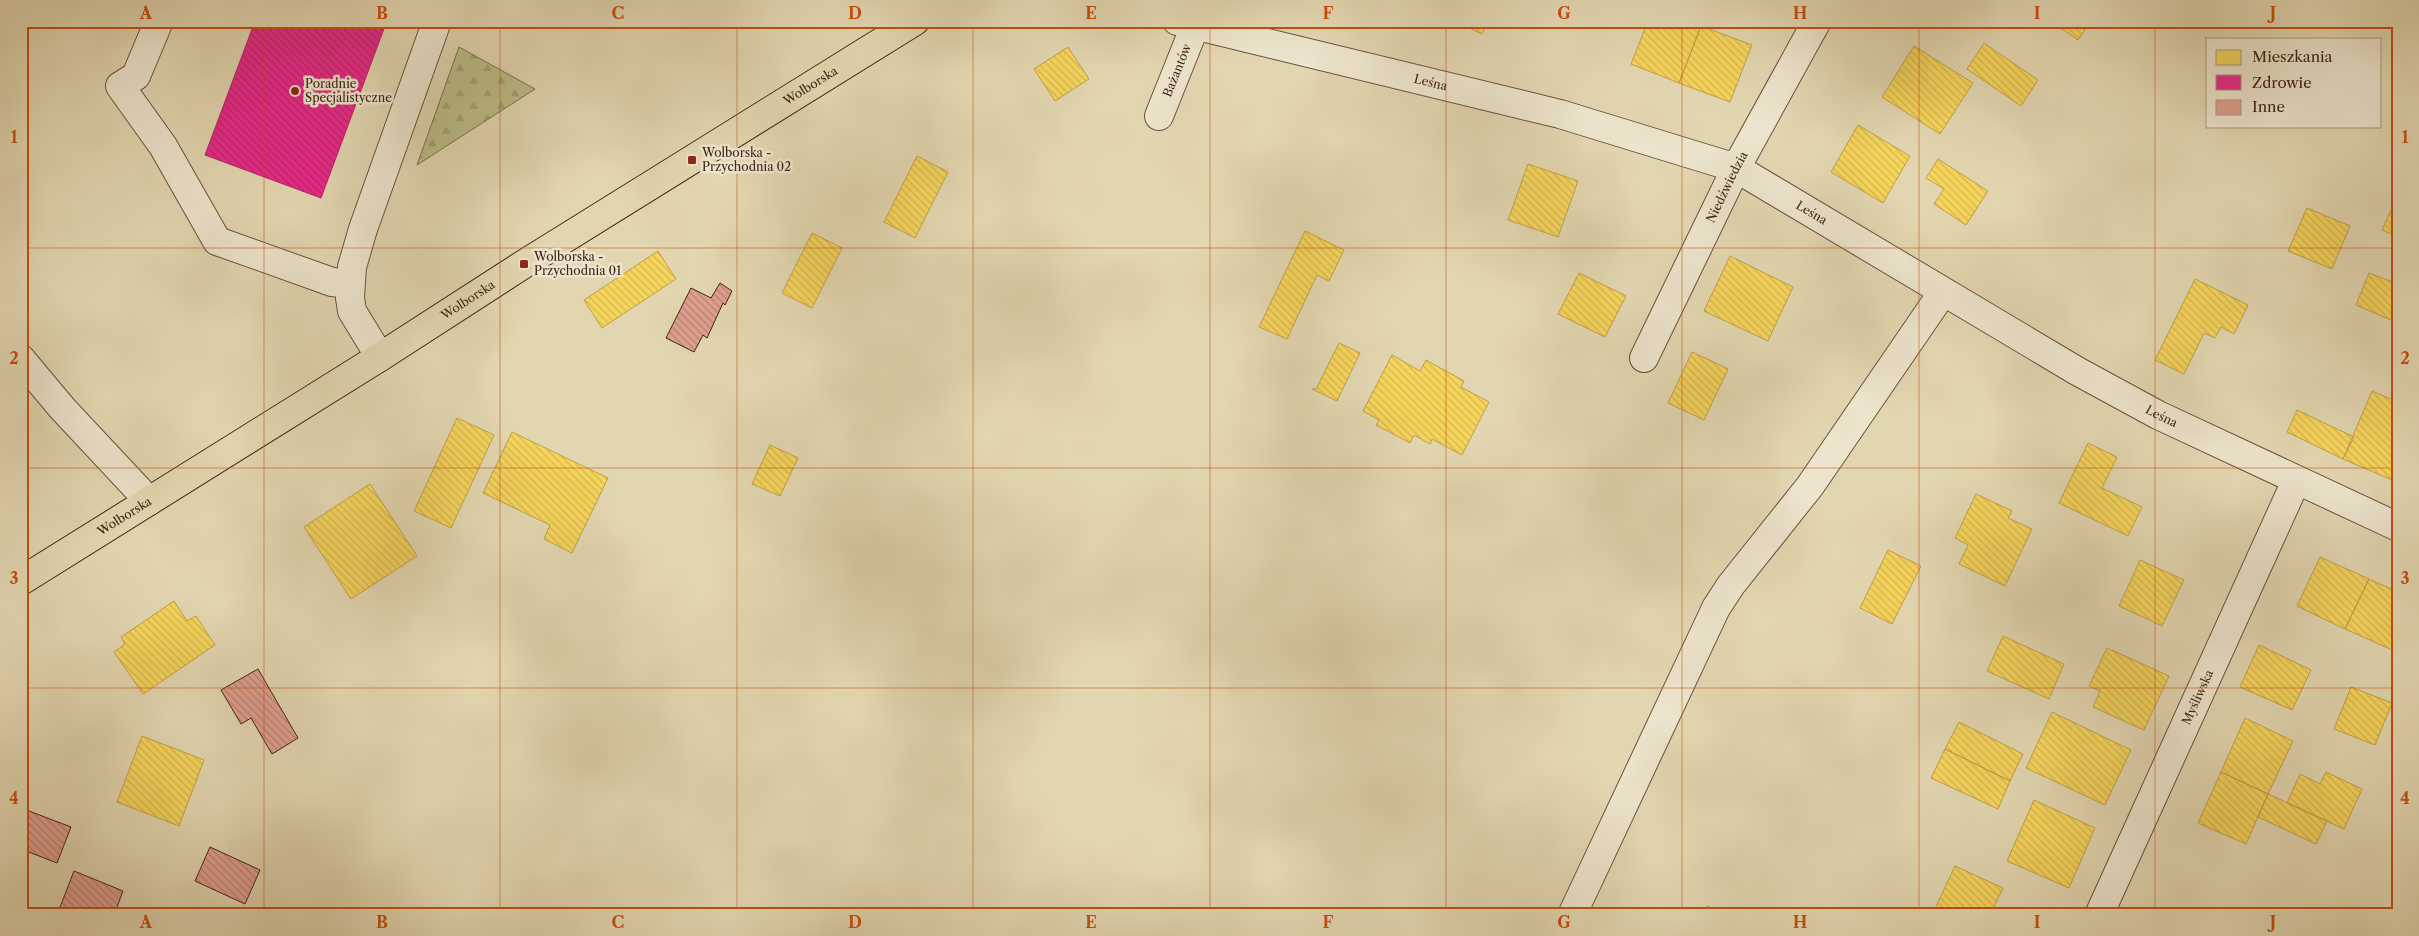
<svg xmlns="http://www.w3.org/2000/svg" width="2419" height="936" font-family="'Libre Caslon Text',serif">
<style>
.forest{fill:url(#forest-firs);stroke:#7e704e}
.homes{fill:url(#homes-back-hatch);stroke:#c0a047}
.health{fill:url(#health-back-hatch);stroke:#b62767}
.building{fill:url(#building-back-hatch);stroke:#422316}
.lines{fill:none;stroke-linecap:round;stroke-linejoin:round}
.minor-casing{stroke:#6a503c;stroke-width:30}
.major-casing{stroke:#422316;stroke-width:30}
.minor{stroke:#ece4cc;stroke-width:28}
.major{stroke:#e2d6b0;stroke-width:28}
.grid{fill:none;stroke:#c74e0e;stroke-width:1;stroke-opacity:0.55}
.poi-dot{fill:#8f2418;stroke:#ece4cc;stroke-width:2}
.labels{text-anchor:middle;stroke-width:5;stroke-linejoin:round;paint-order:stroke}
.street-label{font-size:12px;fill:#422316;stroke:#ece4cc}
.poi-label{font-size:12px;fill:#422316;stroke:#ece4cc;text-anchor:start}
.neatline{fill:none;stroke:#c74e0e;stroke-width:2}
.grid-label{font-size:16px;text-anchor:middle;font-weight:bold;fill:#c74e0e}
</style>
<defs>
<pattern id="forest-firs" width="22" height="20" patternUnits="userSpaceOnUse" patternTransform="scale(1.25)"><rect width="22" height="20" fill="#babc86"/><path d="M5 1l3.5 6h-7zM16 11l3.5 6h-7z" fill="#a1a173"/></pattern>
<pattern id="homes-back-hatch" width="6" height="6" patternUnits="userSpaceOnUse" patternTransform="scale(1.25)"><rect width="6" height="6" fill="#f6d55c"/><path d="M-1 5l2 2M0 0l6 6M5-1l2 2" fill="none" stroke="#d4b74f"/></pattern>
<pattern id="health-back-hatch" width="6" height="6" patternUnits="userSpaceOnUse" patternTransform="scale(1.25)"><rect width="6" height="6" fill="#e7298a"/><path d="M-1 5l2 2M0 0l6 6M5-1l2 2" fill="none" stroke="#bd2370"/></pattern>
<pattern id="building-back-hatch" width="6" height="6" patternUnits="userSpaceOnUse" patternTransform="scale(1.25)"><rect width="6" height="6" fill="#e0a090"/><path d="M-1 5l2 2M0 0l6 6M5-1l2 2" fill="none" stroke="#b78275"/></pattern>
</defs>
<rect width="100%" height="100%" fill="#e2d6b0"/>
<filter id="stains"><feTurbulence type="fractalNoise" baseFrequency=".004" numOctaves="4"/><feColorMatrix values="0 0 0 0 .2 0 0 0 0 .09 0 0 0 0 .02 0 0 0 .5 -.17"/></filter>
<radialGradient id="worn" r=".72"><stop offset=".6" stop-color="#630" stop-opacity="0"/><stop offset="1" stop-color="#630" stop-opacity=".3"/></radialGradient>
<path class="forest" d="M459,47l76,42 -118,76z"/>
<path class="homes" d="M1454,21h34l-6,13z
M1648,21h41l12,5 -22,57 -48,-19z
M2051,21h40l-13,19z
M1701,26l51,19 -22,57 -51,-19z
M1984,43l54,37 -17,26 -54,-37z
M1914,46l59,37 -33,51 -58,-37z
M1068,47l21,32 -34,22 -21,-32z
M1858,125l52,31 -27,47 -52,-31z
M917,156l31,16 -33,66 -31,-16z
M1938,159l50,32 -22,34 -32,-21 10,-15 -18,-11z
M1528,164l50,17 -20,56 -50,-17z
M2398,194v43l-16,-7z
M2307,208l43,18 -18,43 -44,-18z
M1305,231l39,19 -15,31 -12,-6 -30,64 -28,-12z
M812,233l30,15 -30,60 -30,-15z
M658,251l18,28 -74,49 -18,-28z
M1730,256l63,31 -25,54 -64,-30z
M1579,273l47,23 -21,41 -47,-23z
M2369,273l29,11v29l-5,8 -37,-16z
M2195,279l53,26 -14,29 -13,-7 -6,11 -11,-5 -20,41 -29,-14z
M1339,343l21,10 -23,48 -25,-12h4z
M1692,352l36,17 -24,51 -36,-17z
M1392,355l28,16 6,-11 38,21 -3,6 28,15 -27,53 -30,-16 -2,5 -16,-9 -4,8 -34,-18 3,-5 -16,-9z
M2372,391l26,11v65l-6,13 -49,-21z
M2297,410l57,27 -11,22 -56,-27z
M457,418l37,17 -43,93 -37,-17z
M512,432l96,46 -36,75 -28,-14 6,-14 -67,-32z
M2088,443l29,14 -15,31 40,19 -14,29 -69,-33z
M770,445l28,13 -18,38 -28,-12z
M370,484l47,72 -66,43 -47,-72z
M1976,494l36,17 -4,7 24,11 -27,57 -46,-22 9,-19 -13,-7z
M1888,550l33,16 -29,58 -32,-16z
M2320,557l49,22 -24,50 -48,-23z
M2140,560l44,20 -22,46 -43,-20z
M2369,579l29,13 -1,60 -52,-23z
M174,601l13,20 9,-5 19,29 -72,49 -29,-42 11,-8 -4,-7z
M2003,636l61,28 -15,35 -62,-28z
M2259,645l52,25 -19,40 -52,-23z
M2107,648l62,28 -25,54 -51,-23 7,-16 -11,-5z
M2351,687l41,16 -17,42 -41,-16z
M2052,712l79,38 -26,55 -79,-37z
M2245,718l48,23 -25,53 -47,-22z
M1959,722l64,32 -13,27 -65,-32z
M142,736l62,24 -25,66 -62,-24z
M1945,749l65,32 -12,28 -67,-31z
M2221,772l47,22 -22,50 -48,-21z
M2326,772l36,17 -18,40 -57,-26 13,-29 20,10z
M2268,794l59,27 -11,23 -58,-27z
M2034,800l61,28 -26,60 -62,-27z
M1955,866l48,22 -13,27h-58z
M1707,906l20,9h-24z"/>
<path class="health" d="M255,21h126l-1,3 5,2 -64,172 -116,-43z"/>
<path class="building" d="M720,283l12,8 -7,14 -2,-2 -16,35 -4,-3 -9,17 -28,-14 25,-50 20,10z
M258,669l40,69 -26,16 -21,-36 -10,6 -20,-34z
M21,808l50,19 -14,36 -36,-14z
M210,847l50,23 -15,34 -50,-23z
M74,871l49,20 -9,24h-57z"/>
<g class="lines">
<g class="minor-casing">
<g id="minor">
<path d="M159,21l-23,55 -16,10 43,60 54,95 115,41 18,2"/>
<path id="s1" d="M1177,21l383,93 176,54 341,203 81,44 240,112"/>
<path id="s2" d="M1159,116l36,-90"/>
<path d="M380,357l-28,-46 -2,-13 2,-31 11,-38 74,-208"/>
<path id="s3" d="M1644,358l92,-190 81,-147"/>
<path d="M21,359l41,49 87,93"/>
<path d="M1572,915l144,-307 15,-23 79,-99 133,-194"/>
<path id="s4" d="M2099,915l197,-434"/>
</g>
</g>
<g class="major-casing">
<g id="major">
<path id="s5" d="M21,581l359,-224 144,-93 391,-243"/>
</g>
</g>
<use href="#minor" class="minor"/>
<use href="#major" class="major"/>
</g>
<path class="grid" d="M264,21v894M500,21v894M737,21v894M973,21v894M1210,21v894M1446,21v894M1682,21v894M1919,21v894M2155,21v894M21,248h2377M21,468h2377M21,688h2377"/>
<g class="poi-dot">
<circle cx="295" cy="91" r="5"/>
<rect x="687" y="155" width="10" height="10" rx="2.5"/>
<rect x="519" y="259" width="10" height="10" rx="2.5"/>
</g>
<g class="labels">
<g class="street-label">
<text dy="4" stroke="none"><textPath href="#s2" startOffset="49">Bażantów</textPath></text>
<text dy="4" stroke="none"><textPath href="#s1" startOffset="261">Leśna</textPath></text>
<text dy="4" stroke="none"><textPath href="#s5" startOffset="932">Wolborska</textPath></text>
<text dy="4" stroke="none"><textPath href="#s3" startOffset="190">Niedźwiedzia</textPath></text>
<text dy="4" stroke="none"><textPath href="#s1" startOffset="666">Leśna</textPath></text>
<text dy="4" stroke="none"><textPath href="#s5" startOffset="528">Wolborska</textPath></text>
<text dy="4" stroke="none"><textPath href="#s1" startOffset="1071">Leśna</textPath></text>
<text dy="4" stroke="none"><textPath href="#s5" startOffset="122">Wolborska</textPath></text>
<text dy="4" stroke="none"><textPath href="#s4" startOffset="239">Myśliwska</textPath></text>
</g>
<g class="poi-label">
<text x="305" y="88">Poradnie<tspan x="305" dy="14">Specjalistyczne</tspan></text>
<text x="702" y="157">Wolborska -<tspan x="702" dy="14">Przychodnia 02</tspan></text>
<text x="534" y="261">Wolborska -<tspan x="534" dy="14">Przychodnia 01</tspan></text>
</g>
</g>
<rect width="2419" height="936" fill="none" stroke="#e2d6b0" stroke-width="55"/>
<rect x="2206" y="38" width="175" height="90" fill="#ece4cc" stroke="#a89783"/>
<rect x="2216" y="50" width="25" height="15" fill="#f6d55c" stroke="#a89783"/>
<text x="2252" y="62" font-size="15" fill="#422316">Mieszkania</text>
<rect x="2216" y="75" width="25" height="15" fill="#e7298a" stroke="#a89783"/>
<text x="2252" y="88" font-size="15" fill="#422316">Zdrowie</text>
<rect x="2216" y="100" width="25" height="15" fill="#e0a090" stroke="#a89783"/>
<text x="2252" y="112" font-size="15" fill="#422316">Inne</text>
<rect x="28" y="28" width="2364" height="880" class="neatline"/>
<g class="grid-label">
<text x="146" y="19">A</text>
<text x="382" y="19">B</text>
<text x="618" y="19">C</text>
<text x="855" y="19">D</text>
<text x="1091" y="19">E</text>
<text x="1328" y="19">F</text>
<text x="1564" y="19">G</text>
<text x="1800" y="19">H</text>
<text x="2037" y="19">I</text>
<text x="2273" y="19">J</text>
<text x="14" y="143">1</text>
<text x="2405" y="143">1</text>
<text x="14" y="364">2</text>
<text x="2405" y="364">2</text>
<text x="14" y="584">3</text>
<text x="2405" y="584">3</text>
<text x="14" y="804">4</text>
<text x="2405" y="804">4</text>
<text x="146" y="928">A</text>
<text x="382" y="928">B</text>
<text x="618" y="928">C</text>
<text x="855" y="928">D</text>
<text x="1091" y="928">E</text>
<text x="1328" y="928">F</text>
<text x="1564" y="928">G</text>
<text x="1800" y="928">H</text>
<text x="2037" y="928">I</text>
<text x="2273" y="928">J</text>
</g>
<rect width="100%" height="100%" filter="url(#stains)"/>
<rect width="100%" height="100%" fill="url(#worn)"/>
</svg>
